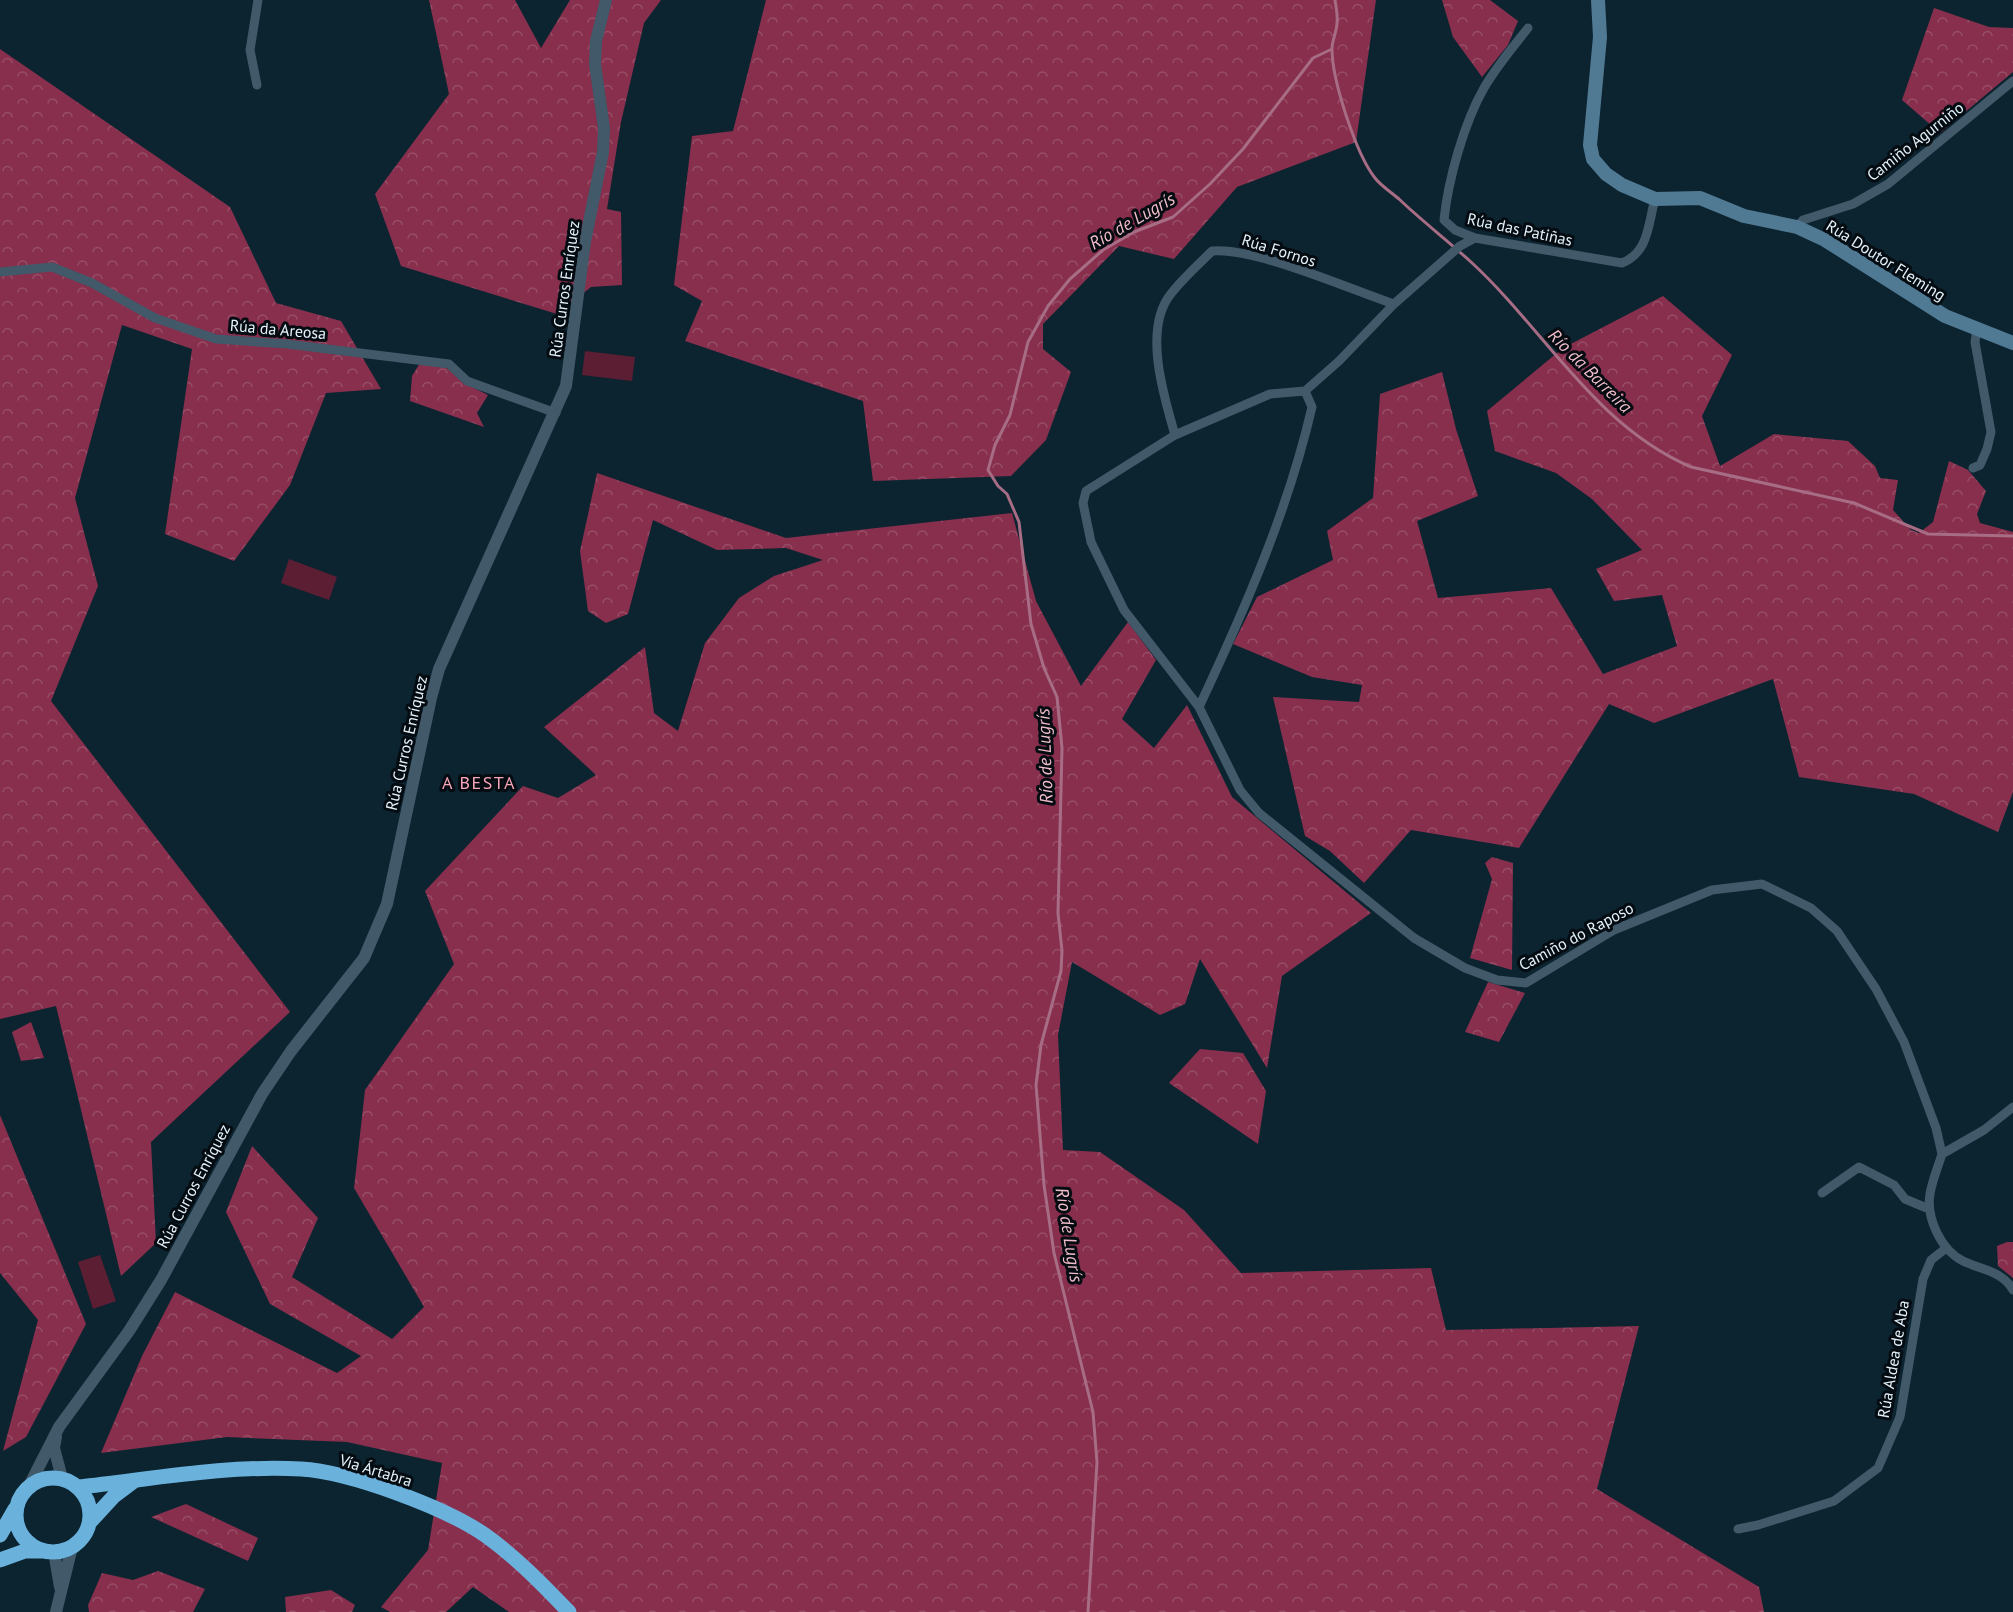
<svg xmlns="http://www.w3.org/2000/svg" width="2013" height="1612" font-family="'PT Sans',sans-serif">
<style>
.forest{fill:url(#forest-crowns)}
.park{fill:#5c1e32}
.lines{fill:none;stroke-linecap:round;stroke-linejoin:round}
.stream{stroke:#a76d84;stroke-width:3}
.minor{stroke:#415969;stroke-width:9}
.tertiary{stroke:#415969;stroke-width:12}
.secondary{stroke:#507a94;stroke-width:14}
.trunk{stroke:#6ab1dc;stroke-width:15}
.labels{text-anchor:middle;stroke-width:6;stroke-linejoin:round;paint-order:stroke}
.street-label{font-size:16px;fill:#e4f2fb;stroke:#040b11}
.water-label{font-size:18px;font-style:italic;fill:#f1bdc9;stroke:#040b11}
.neighbourhood-label{font-size:18px;letter-spacing:1.5px;fill:#f8a6ba;stroke:#040b11}
</style>
<defs>
<pattern id="forest-crowns" width="20" height="18" patternUnits="userSpaceOnUse" patternTransform="scale(1.5)"><rect width="20" height="18" fill="#872f4c"/><path d="M2 6a3 3 0 1 1 6 0M12 15a3 3 0 1 1 6 0" fill="none" stroke="#984e67"/></pattern>
</defs>
<rect width="100%" height="100%" fill="#0c2330"/>
<path class="forest" d="M429,0h86l26,48 29,-48h91l-17,23 -23,99 -14,87 14,3 1,73 -31,2 -34,27 -156,-48 -26,-72 74,-100z
M766,0h610l-20,142 -119,45 -63,72 -55,-13 -76,78v25l28,23 -25,68 -35,36 -138,5 -10,-80 -178,-60 17,-40 -28,-16 18,-149 41,-5z
M1442,0h48l28,21 -10,24 -26,32 -29,-40z
M1934,8l55,19 24,1v44l-73,61 -38,-33z
M0,49l230,158 46,96 65,18 40,68 -55,4 -36,92 -56,76 -69,-27 27,-185 -70,-24 -47,173 23,88 -47,115 239,311 -139,130 5,101 -35,33 -65,-270 -56,13z
M1663,296l69,59 -30,61 18,50 54,-32 74,7 27,25 5,12 18,2 -5,30 18,20 8,3 14,-11 16,-61 19,9 18,21 -9,23 3,9 33,9v260l-15,40 -84,-38 -115,-17 -26,-98 -119,44 -45,-19 -90,144 -108,-18 -47,53 -34,-32 -25,-15 -32,-139 86,5 3,-17 -50,-8 -79,-33 24,-47 76,-37 -6,-29 46,-33 7,-104 62,-22 14,57 22,67 -61,25 21,77 113,-10 52,86 74,-28 -15,-51 -48,6 -18,-32 46,-19 -50,-51 -36,-26 -61,-22 -8,-40 76,-63z
M420,363l27,5 17,15 24,12 -11,18 7,14 -74,-26 2,-25z
M597,473l189,65 226,-25 24,88 45,85 47,-64 28,38 -34,59 32,29 33,-43 45,92 139,116 -89,63 -15,92 -67,-109 -15,45 -25,11 -88,-53 -14,73 5,115 37,2 84,58 57,63 190,-5 15,62 193,-4 -42,163 162,98 5,25h-1255l-36,-25 -27,25h-56l-9,-5 47,-57 14,-87 -95,-21 -120,-5 -126,16 41,-97 33,-64 162,81 24,-17 -91,-52 -44,-92 26,-66 66,72 -26,59 100,62 32,-32 -70,-119 11,-98 89,-126 -29,-73 98,-105 35,12 38,-23 -52,-48 101,-80 9,66 24,18 27,-88 34,-45 35,-22 49,-16 -37,-12 -69,2 -64,-30 -25,94 -22,9 -18,-12 -8,-60z
M1492,857l21,6 -1,107 -42,-12 22,-79 -7,-16z
M1488,982l37,11 -26,49 -34,-10z
M31,1022l13,36 -23,3 -9,-29z
M1200,1049l43,4 23,38 -8,53 -89,-61z
M0,1115l86,209 -60,113 -23,14 35,-131 -38,-47z
M2007,1242h6v36l-15,-12 -1,-20z
M186,1504l72,34 -10,23 -97,-44z
M158,1571l47,18 -12,23h-104l-1,-7 14,-32 31,7z
M331,1590l24,15 -3,7h-66l-1,-15z"/>
<path class="park" d="M585,351l50,6 -3,24 -50,-6z
M289,559l48,18 -8,23 -48,-17z
M100,1255l16,46 -23,8 -15,-47z"/>
<g class="lines">
<path class="stream" d="M1335,0c1,7 3,15 2,23 0,8 -5,17 -5,26 0,31 24,105 43,129 6,8 16,14 24,21 23,22 48,41 72,63 74,68 124,164 220,205l163,36 74,31 85,2
M1088,1612l9,-150 -4,-50 -39,-159 -10,-68 -8,-100 5,-40 20,-74 1,-20 -4,-38 4,-165 -5,-51 -13,-29 -13,-44 -12,-102 -12,-28 -9,-8 -10,-16 7,-25 15,-30 18,-73 20,-36 22,-27 33,-29 31,-18 39,-15 37,-33 33,-35 70,-91 19,-9"/>
<path class="minor" d="M1528,28c-15,19 -32,39 -44,60 -20,35 -36,92 -40,132l11,10 20,8 147,25c27,-11 26,-39 33,-64
M257,85l-7,-35 8,-50
M1797,227l6,-7 50,-16 35,-20 125,-103
M1475,238l-15,8 -66,58 -55,57 -34,30 -35,3 -95,41 -89,56 -3,12 8,39 33,68 75,97 41,83 19,23 155,125 51,30 32,12 29,3 88,-53 98,-40 50,-6 49,24 26,23 39,58 28,53 32,86 6,26
M0,272l52,-5 40,16 63,35 61,21 71,5 162,20 18,17 89,32
M1175,435c-11,-38 -32,-105 -5,-140 12,-16 28,-30 42,-44 43,-4 137,38 182,53
M1973,468l7,-3 7,-16 4,-17 -16,-90 2,-13
M1199,707c45,-96 89,-196 113,-300l-7,-16
M2013,1107l-29,23 -42,24c-4,13 -10,27 -12,40 -4,24 11,56 33,67 18,9 40,10 50,29
M1822,1193l37,-26 35,18 11,14 24,10
M1738,1529l20,-4 76,-24 44,-33 22,-51 23,-138 8,-19 14,-11"/>
<path class="tertiary" d="M56,1437l-2,11 8,30
M29,1486l30,-59 70,-96 32,-51 101,-186 29,-43 73,-93 23,-54 44,-206 8,-29 127,-283 19,-144 18,-90 1,-24 -9,-64 1,-23 10,-41
M54,1552l6,35
M56,1612l16,-65"/>
<path class="secondary" d="M1598,0l2,37 -10,108 3,14 13,15 16,11 33,14 45,-1 44,18 53,11 28,13 120,76 68,27"/>
<path class="trunk" d="M16 1515a37 37 0 1 1 74 0a37 37 0 1 1-74 0Z
M79,1487c74,-8 147,-22 222,-18 49,3 143,38 184,66 31,22 58,50 84,77
M90,1522l24,-26 20,-15
M0,1535l15,-26
M0,1560l25,-9h18"/>
</g>
<g class="labels">
<g class="street-label">
<text transform="translate(1915 141) rotate(-38)" y="6">Camiño Agurniño</text>
<text transform="translate(1520 229) rotate(12)" y="6">Rúa das Patiñas</text>
<text transform="translate(1279 250) rotate(17)" y="6">Rúa Fornos</text>
<text transform="translate(1886 260) rotate(32)" y="6">Rúa Doutor Fleming</text>
<text transform="translate(564 289) rotate(-82)" y="6">Rúa Curros Enríquez</text>
<text transform="translate(278 329) rotate(5)" y="6">Rúa da Areosa</text>
<text transform="translate(406 743) rotate(-77)" y="6">Rúa Curros Enríquez</text>
<text transform="translate(1576 936) rotate(-28)" y="6">Camiño do Raposo</text>
<text transform="translate(193 1186) rotate(-62)" y="6">Rúa Curros Enríquez</text>
<text transform="translate(1893 1359) rotate(-80)" y="6">Rúa Aldea de Aba</text>
<text transform="translate(376 1470) rotate(17)" y="6">Vía Ártabra</text>
</g>
<g class="water-label">
<text transform="translate(1132 221) rotate(-30)" y="6">Río de Lugrís</text>
<text transform="translate(1590 371) rotate(45)" y="6">Río da Barreira</text>
<text transform="translate(1045 756) rotate(-92)" y="6">Río de Lugrís</text>
<text transform="translate(1069 1235) rotate(81)" y="6">Río de Lugrís</text>
</g>
<g class="neighbourhood-label">
<text x="479" y="789">A BESTA</text>
</g>
</g>
</svg>
